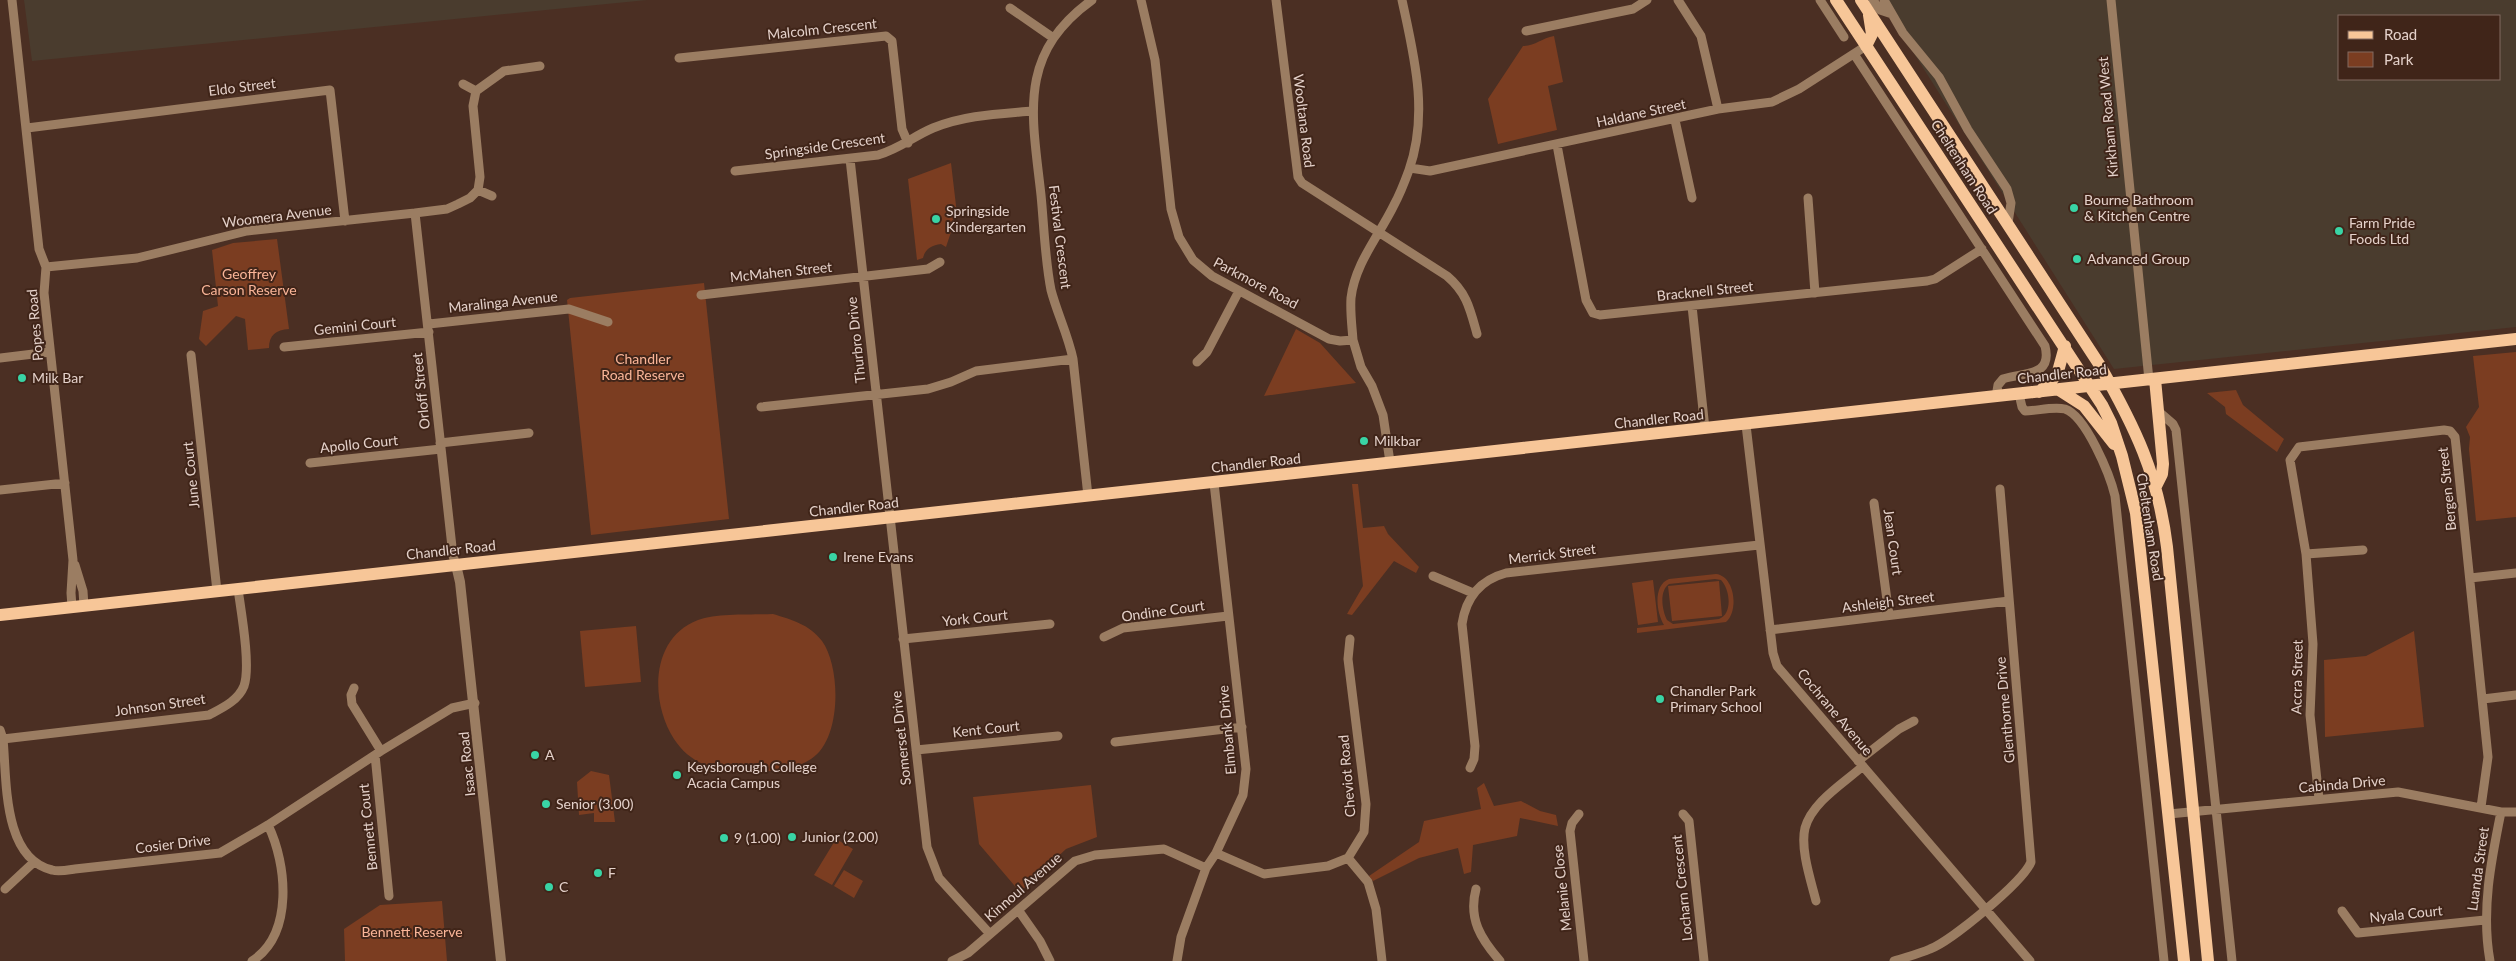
<svg xmlns="http://www.w3.org/2000/svg" width="2516" height="961" font-family="Lato,sans-serif">
<style>
.industrial{fill:#4a3c2e;fill-rule:evenodd}
.green{fill:#7b3d21;fill-rule:evenodd}
.lines{fill:none;stroke-linecap:round;stroke-linejoin:round}
.minor{stroke:#9b7d62;stroke-width:9}
.tertiary{stroke:#9b7d62;stroke-width:10}
.primary{stroke:#f7c698;stroke-width:12}
.poi-dot{fill:#39d4a5;stroke:#402519;stroke-width:2}
.labels{text-anchor:middle;stroke-width:4;stroke-linejoin:round;paint-order:stroke}
.street-label{font-size:14px;fill:#e4d1ca;stroke:#402519}
.poi-label{font-size:14px;fill:#e4d1ca;stroke:#402519;text-anchor:start}
.park-label{font-size:14px;fill:#fab598;stroke:#402519}
</style>
<rect width="100%" height="100%" fill="#4b2f23"/>
<path class="industrial" d="M24,0h623l-615,61z
M1880,0h636v327l-402,42zM2340,16h160v63h-160z"/>
<path class="green" d="M1554,36l9,46 -15,4 9,44 -59,14 -10,-45 35,-53c12,0 19,-8 31,-10z
M951,163l6,51 -11,33 -5,-3c-9,1 -16,5 -18,14l-6,2 -9,-81z
M277,239l12,90c-13,1 -20,6 -20,19l-21,2 -3,-31 -9,-3 -30,30 -7,-7 4,-28 15,-5 -6,-56 21,-7z
M704,283l25,236 -138,16 -24,-235 3,-2z
M1296,329l24,14 36,40 -92,13z
M2516,352v165l-40,4 -7,-72 1,-12 -4,-10 13,-20 -6,-51z
M2236,390l7,15 41,34 -7,13 -51,-38 -1,-7 -18,-14z
M1352,484h6l5,44 21,-2 4,8 31,33 -3,6 -22,-12 -42,54 -5,-1 16,-28z
M1716,574c19,2 23,37 10,48l-89,11v-5l27,-3c-8,-13 -11,-40 5,-46zM1715,579l6,1c9,9 12,34 -2,39l-46,5 -6,-4c-5,-10 -8,-29 2,-36z
M1653,580l5,42 -20,3 -6,-42z
M1719,581l3,35 -50,5 -4,-35z
M773,614c19,6 36,10 49,27 19,26 20,99 -11,118 -22,14 -48,13 -73,12 -27,-1 -49,-9 -64,-32 -24,-37 -24,-101 24,-119 19,-7 54,-5 75,-6z
M636,626l5,56 -56,5 -5,-56z
M2414,631l10,96 -99,10 -1,-77 42,-4z
M591,771l18,4 6,47h-21v-9l-15,2 -2,-33z
M1484,783l10,23 27,-5 19,10 16,4 2,11 -38,-8 -3,18 -44,9 -2,27 -7,2 -6,-26 -39,10 -46,23 -4,-5 50,-34 5,-21 57,-12 -4,-21z
M1091,785l6,52 -31,12 -46,43 -41,-48 -6,-47z
M836,839l17,10 -21,36 -18,-10z
M844,870l19,11 -9,17 -20,-12z
M442,901l5,60h-102l-1,-32 36,-24z"/>
<g class="lines">
<path class="minor" d="M12,0l27,249 7,18 -2,26 29,267 -2,33 1,14
M1141,0l14,60 16,149 8,28 14,23 19,16 117,63 11,2 13,-1 8,27 11,19 11,29 7,47
M1276,0l22,177 4,6 145,93c20,17 23,33 30,58
M1678,0l23,36 17,73
M1820,0l24,37
M1873,0l7,10 12,4
M1884,0l19,33 36,44 29,53 39,59 4,14 -3,20
M2111,0l38,380
M1010,8l42,29
M1526,31l107,-22 14,-9
M1854,54l191,292c8,32 -23,26 -42,33l-5,6 -2,12
M679,58l207,-22 6,5 10,88 6,14
M463,84l13,7
M1675,120l17,78
M27,128l303,-38 15,131
M1557,145l29,155 7,13 7,2 327,-34 8,-2 47,-30
M850,159l77,688 12,31 51,56
M1410,168l20,3 288,-62 54,-7 27,-13 67,-43
M735,171l143,-16c23,-7 34,-18 55,-27 32,-13 65,-14 99,-17
M478,190l14,6
M1808,198l7,95
M415,213l38,343 3,9
M46,267l91,-9 110,-27 168,-18 32,-4 11,-5 12,-6 8,-8 2,-13 -7,-71 3,-15 28,-20 36,-5
M701,295l227,-26 12,-7
M1692,306l13,123
M429,324l140,-15 39,13
M1353,340c-1,-14 -3,-28 -2,-42 4,-35 28,-62 43,-93 6,-11 11,-24 15,-35 20,-57 5,-114 -7,-170
M284,347l145,-15
M191,355l26,236
M0,358l50,-6
M1197,362l10,-10 32,-61
M2019,394l3,13 3,4c12,0 28,-5 40,-2 21,7 45,66 50,87l49,465
M761,407l167,-18 23,-7 25,-11 97,-12
M2158,411l15,13 3,6 56,531
M1746,425l27,228 4,13 253,295
M440,443l89,-10
M310,463l131,-14
M0,490l65,-7
M1088,496l-15,-137c-5,-24 -16,-46 -22,-69 -6,-30 -7,-64 -10,-95 -9,-81 -24,-141 51,-195
M1874,503l15,112
M2306,554l57,-4
M75,565l8,26 1,15
M1433,576l40,17
M2470,578l46,-5
M1770,630l239,-29
M1104,637l19,-9 105,-12
M903,639l147,-15
M354,688l-3,7 1,9 29,47
M2483,699l33,-4
M0,730l3,9c4,40 -1,119 49,131 7,2 16,0 23,-1l145,-16 48,-28 113,-74 71,-43 23,-5
M3,739l206,-24c13,-7 29,-14 35,-29 7,-20 -3,-75 -6,-97
M1115,742l127,-15
M916,750l142,-14
M375,755l14,141
M1858,761l41,-32 15,-8
M1470,768l4,-9 1,-13 -13,-122c4,-27 18,-44 44,-51l253,-28
M2319,799l-9,-84 3,-71 -7,-90 -16,-94 9,-13 145,-17 6,1 5,6 1,9 32,311 -7,50
M1579,814l-7,9 -2,8 14,130
M1683,814l6,7 15,140
M2169,814l229,-22 103,20h15
M1216,853l48,21 64,-8 20,-8 16,-26 2,-28 -18,-145 2,-20
M1348,858l20,24 8,27 6,52
M5,889l29,-27
M1476,889c-8,30 5,50 24,72
M1816,901c-5,-20 -16,-52 -11,-73 7,-26 39,-45 58,-62
M1019,911l21,30 10,20
M2342,911l16,22 127,-13
M252,961c42,-27 35,-97 16,-136
M952,961l16,-8 107,-92 20,-6 69,-6 42,19
M1177,961l4,-24 25,-69 10,-15 27,-58 3,-26 -32,-286
M1894,961c12,-4 25,-7 36,-12 21,-8 93,-67 101,-87l-31,-373
M2490,961c-9,-50 1,-100 11,-149"/>
<path class="tertiary" d="M456,565l4,17 41,379"/>
<path class="primary" d="M1836,0l266,405 9,18 11,33 14,57 48,448
M1861,0l238,364c36,63 59,110 68,183l41,414
M1866,46l6,-12 -3,-19
M2155,379l8,85 -1,10 -6,12
M2059,390l25,16 30,38
M2039,392l18,-17 8,-29
M0,615l2516,-276"/>
</g>
<g class="poi-dot">
<circle cx="2074" cy="208" r="5"/>
<circle cx="936" cy="219" r="5"/>
<circle cx="2339" cy="231" r="5"/>
<circle cx="2077" cy="259" r="5"/>
<circle cx="22" cy="378" r="5"/>
<circle cx="1364" cy="441" r="5"/>
<circle cx="833" cy="557" r="5"/>
<circle cx="1660" cy="699" r="5"/>
<circle cx="535" cy="755" r="5"/>
<circle cx="677" cy="775" r="5"/>
<circle cx="546" cy="804" r="5"/>
<circle cx="792" cy="837" r="5"/>
<circle cx="724" cy="838" r="5"/>
<circle cx="598" cy="873" r="5"/>
<circle cx="549" cy="887" r="5"/>
</g>
<g class="labels">
<g class="street-label">
<text transform="translate(822 29) rotate(-6)" y="5">Malcolm Crescent</text>
<text transform="translate(242 87) rotate(-7)" y="5">Eldo Street</text>
<text transform="translate(1641 113) rotate(-12)" y="5">Haldane Street</text>
<text transform="translate(2108 117) rotate(-95)" y="5">Kirkham Road West</text>
<text transform="translate(1304 121) rotate(83)" y="5">Wooltana Road</text>
<text transform="translate(825 146) rotate(-8)" y="5">Springside Crescent</text>
<text transform="translate(1964 167) rotate(57)" y="5">Cheltenham Road</text>
<text transform="translate(277 216) rotate(-7)" y="5">Woomera Avenue</text>
<text transform="translate(1060 237) rotate(83)" y="5">Festival Crescent</text>
<text transform="translate(781 272) rotate(-6)" y="5">McMahen Street</text>
<text transform="translate(1256 283) rotate(28)" y="5">Parkmore Road</text>
<text transform="translate(1705 291) rotate(-6)" y="5">Bracknell Street</text>
<text transform="translate(503 302) rotate(-6)" y="5">Maralinga Avenue</text>
<text transform="translate(35 325) rotate(-95)" y="5">Popes Road</text>
<text transform="translate(355 326) rotate(-6)" y="5">Gemini Court</text>
<text transform="translate(856 340) rotate(-96)" y="5">Thurbro Drive</text>
<text transform="translate(2062 374) rotate(-6)" y="5">Chandler Road</text>
<text transform="translate(421 391) rotate(-96)" y="5">Orloff Street</text>
<text transform="translate(1659 419) rotate(-6)" y="5">Chandler Road</text>
<text transform="translate(359 444) rotate(-6)" y="5">Apollo Court</text>
<text transform="translate(1256 463) rotate(-6)" y="5">Chandler Road</text>
<text transform="translate(191 475) rotate(-96)" y="5">June Court</text>
<text transform="translate(2447 489) rotate(-96)" y="5">Bergen Street</text>
<text transform="translate(854 507) rotate(-6)" y="5">Chandler Road</text>
<text transform="translate(2150 527) rotate(81)" y="5">Cheltenham Road</text>
<text transform="translate(1893 542) rotate(82)" y="5">Jean Court</text>
<text transform="translate(451 550) rotate(-6)" y="5">Chandler Road</text>
<text transform="translate(1552 554) rotate(-7)" y="5">Merrick Street</text>
<text transform="translate(1888 602) rotate(-7)" y="5">Ashleigh Street</text>
<text transform="translate(1163 611) rotate(-8)" y="5">Ondine Court</text>
<text transform="translate(975 618) rotate(-6)" y="5">York Court</text>
<text transform="translate(2297 677) rotate(-89)" y="5">Accra Street</text>
<text transform="translate(160 705) rotate(-8)" y="5">Johnson Street</text>
<text transform="translate(2005 710) rotate(-95)" y="5">Glenthorne Drive</text>
<text transform="translate(1835 712) rotate(50)" y="5">Cochrane Avenue</text>
<text transform="translate(986 729) rotate(-6)" y="5">Kent Court</text>
<text transform="translate(1227 730) rotate(-95)" y="5">Elmbank Drive</text>
<text transform="translate(901 738) rotate(-96)" y="5">Somerset Drive</text>
<text transform="translate(467 764) rotate(-96)" y="5">Isaac Road</text>
<text transform="translate(1347 776) rotate(-95)" y="5">Cheviot Road</text>
<text transform="translate(2342 784) rotate(-5)" y="5">Cabinda Drive</text>
<text transform="translate(368 827) rotate(-96)" y="5">Bennett Court</text>
<text transform="translate(173 844) rotate(-7)" y="5">Cosier Drive</text>
<text transform="translate(2478 869) rotate(-82)" y="5">Luanda Street</text>
<text transform="translate(1023 887) rotate(-41)" y="5">Kinnoul Avenue</text>
<text transform="translate(1562 888) rotate(-96)" y="5">Melanie Close</text>
<text transform="translate(1682 888) rotate(-96)" y="5">Locharn Crescent</text>
<text transform="translate(2406 914) rotate(-6)" y="5">Nyala Court</text>
</g>
<g class="poi-label">
<text x="2084" y="205">Bourne Bathroom<tspan x="2084" dy="16">&amp; Kitchen Centre</tspan></text>
<text x="946" y="216">Springside<tspan x="946" dy="16">Kindergarten</tspan></text>
<text x="2349" y="228">Farm Pride<tspan x="2349" dy="16">Foods Ltd</tspan></text>
<text x="2087" y="264">Advanced Group</text>
<text x="32" y="383">Milk Bar</text>
<text x="1374" y="446">Milkbar</text>
<text x="843" y="562">Irene Evans</text>
<text x="1670" y="696">Chandler Park<tspan x="1670" dy="16">Primary School</tspan></text>
<text x="545" y="760">A</text>
<text x="687" y="772">Keysborough College<tspan x="687" dy="16">Acacia Campus</tspan></text>
<text x="556" y="809">Senior (3.00)</text>
<text x="802" y="842">Junior (2.00)</text>
<text x="734" y="843">9 (1.00)</text>
<text x="608" y="878">F</text>
<text x="559" y="892">C</text>
</g>
<g class="park-label">
<text x="249" y="279">Geoffrey<tspan x="249" dy="16">Carson Reserve</tspan></text>
<text x="643" y="364">Chandler<tspan x="643" dy="16">Road Reserve</tspan></text>
<text x="412" y="937">Bennett Reserve</text>
</g>
</g>
<rect x="2338" y="15" width="162" height="65" fill="#402519" stroke="#826a60"/>
<rect x="2348" y="31" width="25" height="8" fill="#f7c698" stroke="#826a60"/>
<text x="2384" y="40" font-size="15" fill="#e4d1ca">Road</text>
<rect x="2348" y="52" width="25" height="15" fill="#7b3d21" stroke="#826a60"/>
<text x="2384" y="65" font-size="15" fill="#e4d1ca">Park</text>
</svg>
